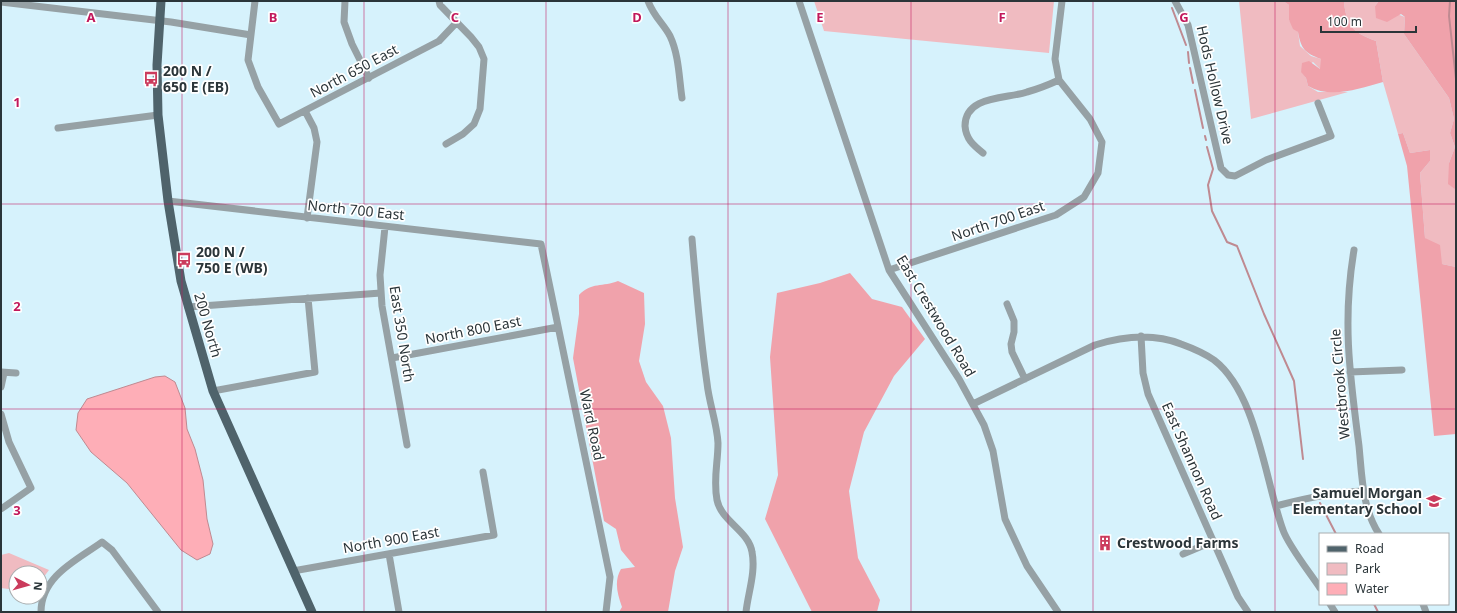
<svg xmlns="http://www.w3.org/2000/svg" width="1457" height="613" font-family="'Noto Sans',sans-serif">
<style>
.green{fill:#f0bbc1}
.forest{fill:#f0a2ab}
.water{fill:#feaeb7;stroke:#bf8a91}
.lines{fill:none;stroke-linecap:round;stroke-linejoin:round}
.stream{stroke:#bf8a91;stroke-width:2}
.minor{stroke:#96a1a5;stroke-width:7}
.major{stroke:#4f636b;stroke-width:9}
.grid{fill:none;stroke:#c2185b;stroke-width:1;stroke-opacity:0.55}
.labels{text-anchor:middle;stroke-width:3.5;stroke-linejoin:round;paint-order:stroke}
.poi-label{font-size:14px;font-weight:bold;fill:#2b3539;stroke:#fff;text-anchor:start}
.street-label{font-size:14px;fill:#2b3539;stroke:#fff}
.grid-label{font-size:13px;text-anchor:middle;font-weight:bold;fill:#c2185b;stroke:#fff;stroke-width:3.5;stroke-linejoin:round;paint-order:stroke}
</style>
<rect width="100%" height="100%" fill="#d6f2fc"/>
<path class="green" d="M814,1h240l-5,52 -225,-22z
M1239,1h44l6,4v15l9,12 2,14 11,10 10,3v11l-8,-8 -12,9 5,7 2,8 10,6h30l-97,27z
M1346,1h33l-4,5 30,11 -1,17 45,64 5,21 -4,14 5,14 -6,16v21l7,6v77l-14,-3 -17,-26 -5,-65 10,-12v-11l-20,3 -7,-20 -5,1 -15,-52 -7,-41c-22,-8 -29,-14 -32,-38z
M9,553l40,17 -9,12v-9h-24v17l-15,-2v-33z"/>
<path class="forest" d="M1283,1h63l-2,2c3,24 10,30 32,38l7,41c-25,7 -52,17 -75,4l-2,-8 -5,-6 1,-9 7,-2 11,8 1,-10c-16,-6 -20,-10 -23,-27l-5,-3 -4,-9v-15z
M1379,1h77v189l-8,-6 1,-21 6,-16 -5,-14 4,-14 -5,-21 -45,-64 1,-17 -4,-3 -14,8 -11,-4 -1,-12z
M1403,133l7,20 20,-3v11l-10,12 5,65 15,7 2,19 14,3v167l-22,2 -27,-270 -9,-32z
M850,273l22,26 30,8 23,32 -31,37 -30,56 -15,59 9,67 22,42 -3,12h-65l-47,-93 13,-44 -8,-118 7,-64 43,-10z
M618,281l26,12 1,31 -6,37 7,21 17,24 8,32 4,60 8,49 -8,24 -7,41h-49l3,-5c-5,-14 -8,-26 -1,-38l14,-2 -14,-17 -5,-21 -12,-8 -31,-163 6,-44v-19c12,-13 24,-8 39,-14z"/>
<path class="water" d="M165,376l10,6 10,26 2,21 8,20 8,31 4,39 6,25 -3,10 -13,6 -16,-10 -54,-67 -36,-31 -15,-22 2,-17 9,-14 68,-22z"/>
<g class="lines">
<path class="stream" d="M1450,1l-1,15 7,63
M1172,8l14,37
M1188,52l1,11
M1190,68l3,15
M1195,90l8,38
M1205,136l1,4
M1207,147l6,22 -5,16 4,26 15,31 10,4 27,68 30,67 9,78
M1320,503l16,31
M1374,604l4,8"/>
<path class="minor" d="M255,1l-7,59 10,27 21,37 160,-83 18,-19
M345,1l-1,21 8,22 17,34
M439,1l1,4 31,32 8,10 5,12 -4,50 -6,15 -11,10 -17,10
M648,1c6,16 15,22 22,35 9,19 9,42 12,62
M799,1l90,269 70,109 25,46 9,26 12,68 22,47 31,46
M1175,1l13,24 33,143 7,7 7,1 31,-16 65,-24 -13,-33
M1,2l170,20 80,13
M305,111l9,17 3,14 -10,76
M58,128l100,-13
M983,153c-10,-8 -17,-14 -18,-27 0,-31 42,-27 62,-34 11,-3 21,-7 32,-12
M168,201l373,43 69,333 -4,35
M385,227l-5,48 2,31 25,139
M692,239c4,48 8,96 15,144 2,20 10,40 11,60 0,20 -5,36 -1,57 4,21 32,31 35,52 4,20 -4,41 -6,60
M1354,250c-12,71 -4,126 5,196 3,30 3,62 20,88
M889,270l167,-55 28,-18 14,-24 4,-31 -12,-23 -31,-39 -4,-21 7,-58
M1007,304l7,17v11l-3,12 1,8 13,27
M188,307l193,-14
M1141,336l2,37 5,21 90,203 10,15
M392,358l166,-31
M1,372l15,1
M1350,372l52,-2
M1,387l3,-14
M213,391l102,-19 -7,-74
M973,404l122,-59c29,-9 58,-12 86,-1 11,4 23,9 33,16 43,33 51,121 69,170 5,15 27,43 37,58
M1,414l8,28 22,46 -30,21
M1276,506c30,-8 57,-14 88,-15
M389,554l10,58
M1183,554l31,-13
M293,571l201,-36 -11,-63
M1330,604l5,8
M1423,604l3,8
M41,612c0,-36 36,-52 61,-70l10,8 46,62"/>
<path class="major" d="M161,1l-4,64 1,50 10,86 13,80 32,110 99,221"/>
</g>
<path class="grid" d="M182,1v611M364,1v611M546,1v611M728,1v611M911,1v611M1093,1v611M1275,1v611M1,204h1455M1,409h1455"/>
<defs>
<g id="bus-bare" transform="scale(1.2)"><path d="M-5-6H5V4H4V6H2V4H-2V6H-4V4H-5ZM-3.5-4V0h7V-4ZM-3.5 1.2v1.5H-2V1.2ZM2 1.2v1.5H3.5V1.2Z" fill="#cb3b5c" stroke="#fff" stroke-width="2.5" paint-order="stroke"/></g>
<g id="school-bare" transform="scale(1.2)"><path d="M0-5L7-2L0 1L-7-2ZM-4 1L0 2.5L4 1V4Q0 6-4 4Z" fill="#cb3b5c" stroke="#fff" stroke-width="2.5" paint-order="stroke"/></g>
<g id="building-bare" transform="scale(1.2)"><path d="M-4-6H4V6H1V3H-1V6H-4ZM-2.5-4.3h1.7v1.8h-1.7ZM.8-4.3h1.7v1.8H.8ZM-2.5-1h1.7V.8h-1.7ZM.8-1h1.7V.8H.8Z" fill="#cb3b5c" stroke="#fff" stroke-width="2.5" paint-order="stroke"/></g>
</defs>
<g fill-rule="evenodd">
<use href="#bus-bare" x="151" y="79"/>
<use href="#bus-bare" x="184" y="260"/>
<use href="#school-bare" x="1434" y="501"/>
<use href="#building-bare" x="1105" y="543"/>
</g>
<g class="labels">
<g class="poi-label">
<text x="163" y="76">200 N /<tspan x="163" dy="16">650 E (EB)</tspan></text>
<text x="196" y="257">200 N /<tspan x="196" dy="16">750 E (WB)</tspan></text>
<text x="1422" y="498" text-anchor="end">Samuel Morgan<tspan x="1422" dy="16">Elementary School</tspan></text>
<text x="1117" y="548">Crestwood Farms</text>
</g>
<g class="street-label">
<text transform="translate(354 71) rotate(-28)" y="5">North 650 East</text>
<text transform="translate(1215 85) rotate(77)" y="5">Hods Hollow Drive</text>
<text transform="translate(356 210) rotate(6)" y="5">North 700 East</text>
<text transform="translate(998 221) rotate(-19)" y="5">North 700 East</text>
<text transform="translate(936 316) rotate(59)" y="5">East Crestwood Road</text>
<text transform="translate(208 325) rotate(74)" y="5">200 North</text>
<text transform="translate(473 330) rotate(-11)" y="5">North 800 East</text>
<text transform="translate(402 334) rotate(81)" y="5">East 350 North</text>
<text transform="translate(1340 384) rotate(-95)" y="5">Westbrook Circle</text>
<text transform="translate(592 425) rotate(78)" y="5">Ward Road</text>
<text transform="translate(1192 461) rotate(66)" y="5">East Shannon Road</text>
<text transform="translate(391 540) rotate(-10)" y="5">North 900 East</text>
</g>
</g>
<g class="grid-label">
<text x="91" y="22">A</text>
<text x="273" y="22">B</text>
<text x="455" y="22">C</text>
<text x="637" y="22">D</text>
<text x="820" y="22">E</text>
<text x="1002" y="22">F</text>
<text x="1184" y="22">G</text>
<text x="17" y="107">1</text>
<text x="17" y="311">2</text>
<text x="17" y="515">3</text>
</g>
<rect width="1457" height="613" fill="none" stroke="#2b3539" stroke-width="4"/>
<rect x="1319" y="533" width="130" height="72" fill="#ffffff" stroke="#aaaeb0"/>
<rect x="1327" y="546" width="20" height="6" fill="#4f636b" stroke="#aaaeb0"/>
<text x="1355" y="553" font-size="12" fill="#2b3539">Road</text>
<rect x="1327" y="563" width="20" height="12" fill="#f0bbc1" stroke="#aaaeb0"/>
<text x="1355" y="573" font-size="12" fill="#2b3539">Park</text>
<rect x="1327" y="583" width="20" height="12" fill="#feaeb7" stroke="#aaaeb0"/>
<text x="1355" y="593" font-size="12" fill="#2b3539">Water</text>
<g transform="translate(28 585) rotate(96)"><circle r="19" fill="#ffffff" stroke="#aaaeb0"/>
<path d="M0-3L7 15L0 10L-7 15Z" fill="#cb3b5c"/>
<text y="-6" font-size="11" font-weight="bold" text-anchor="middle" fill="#2b3539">N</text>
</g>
<path d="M1321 26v6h95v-6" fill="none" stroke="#2b3539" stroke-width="2"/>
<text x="1327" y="26" font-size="12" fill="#2b3539" stroke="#ffffff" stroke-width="3" paint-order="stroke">100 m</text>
</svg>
